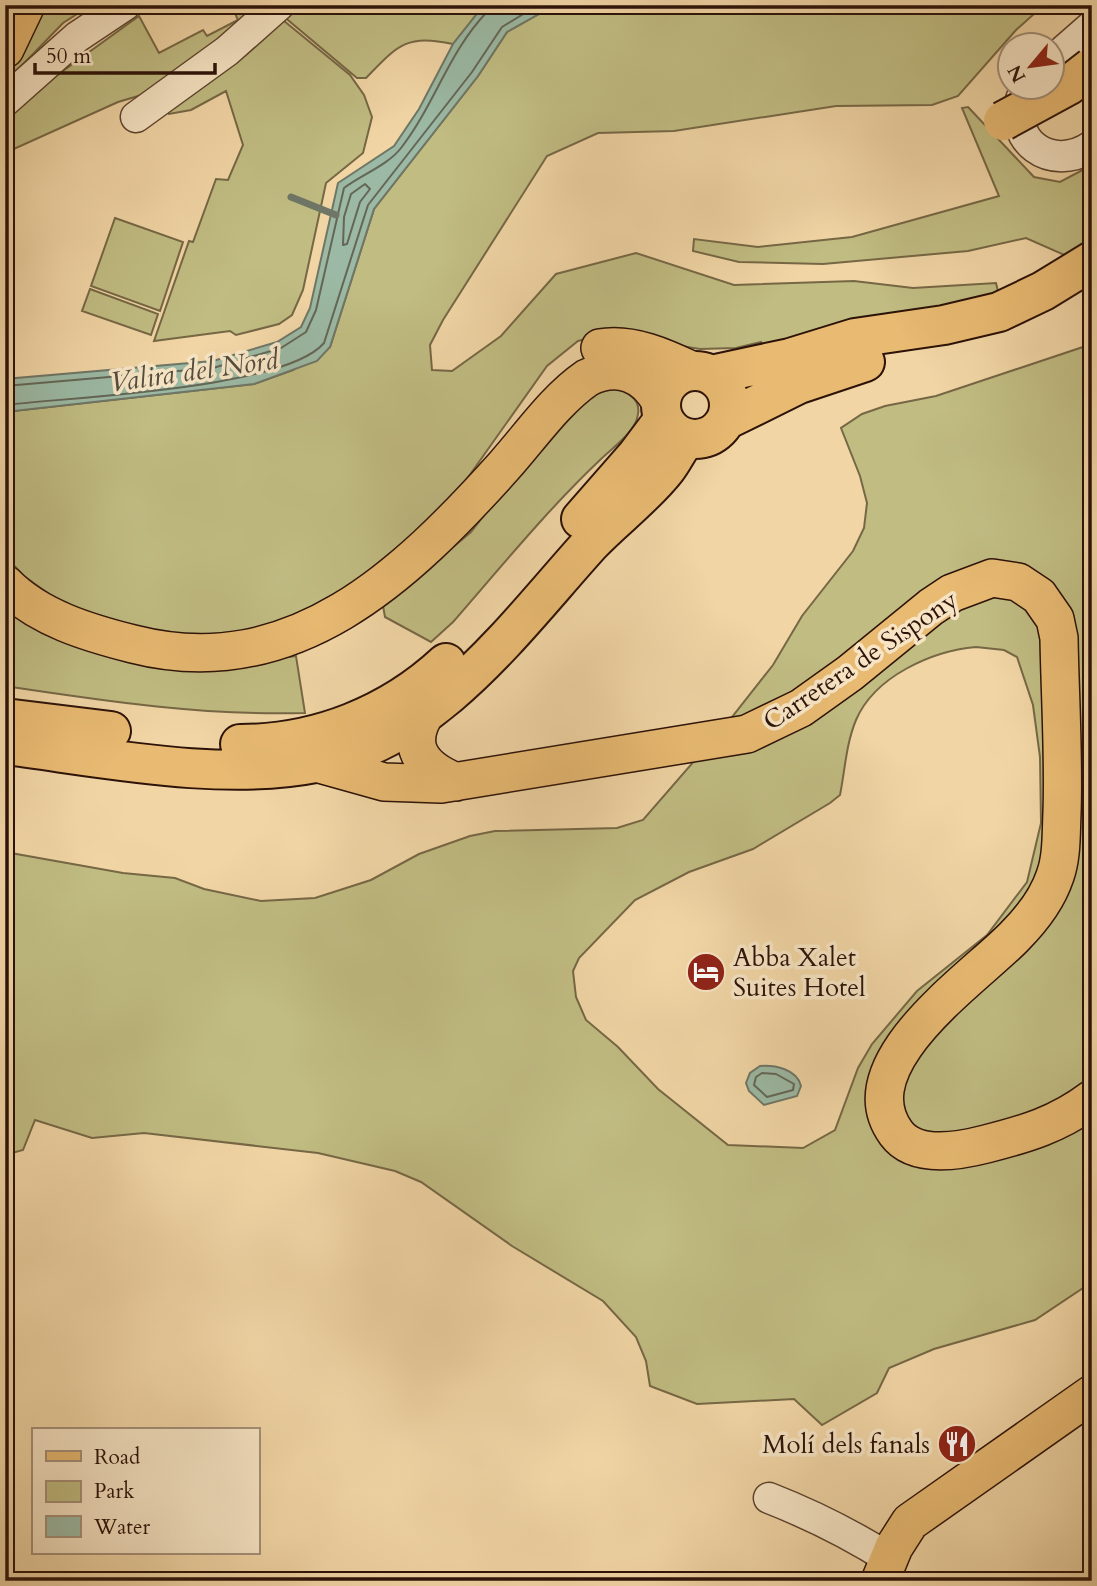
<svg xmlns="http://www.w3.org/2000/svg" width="1097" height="1586" font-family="Cardo,serif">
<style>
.green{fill:#c0bc82;stroke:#766745;stroke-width:2;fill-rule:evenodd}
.water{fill:#9bb9a4;stroke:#6f7666;stroke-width:2}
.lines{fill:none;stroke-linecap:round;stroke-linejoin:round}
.shore{stroke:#646656;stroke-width:2}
.stream{stroke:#6f7666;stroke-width:7}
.minor-casing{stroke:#5d432f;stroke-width:33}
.major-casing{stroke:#2c1208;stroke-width:40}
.highway-casing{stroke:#2c1208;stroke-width:42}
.minor{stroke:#f6e4c4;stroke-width:30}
.major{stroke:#e8ba72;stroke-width:37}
.highway{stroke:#e8ba72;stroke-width:38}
.highway-bridge-casing{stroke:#2c1208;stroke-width:42;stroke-linecap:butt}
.highway-bridge{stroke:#e8ba72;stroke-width:38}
.labels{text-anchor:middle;stroke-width:7;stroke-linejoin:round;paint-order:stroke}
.street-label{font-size:26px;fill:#2c1208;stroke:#f6e4c4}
.poi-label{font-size:26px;fill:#2c1208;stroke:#f6e4c4;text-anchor:start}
.water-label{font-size:28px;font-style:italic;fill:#534c3f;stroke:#f6e4c4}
</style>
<rect width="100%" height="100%" fill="#f1d5a5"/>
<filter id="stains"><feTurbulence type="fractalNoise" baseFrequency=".00286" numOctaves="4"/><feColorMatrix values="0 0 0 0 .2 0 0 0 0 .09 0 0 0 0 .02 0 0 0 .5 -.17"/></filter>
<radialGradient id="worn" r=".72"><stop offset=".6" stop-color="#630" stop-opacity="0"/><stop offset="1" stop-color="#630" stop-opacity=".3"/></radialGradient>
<path class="green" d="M40,5h51l-28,18 -58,60v-7z
M241,5h24l-110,86 -37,11 -113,51v-32l51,-45 83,-60 20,37 44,-23 4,6 31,-16 -5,-11z
M290,5h194l-31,39c-47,-10 -55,1 -87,34h-9l-75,-63z
M555,5h489l-28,25 -58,66 -26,9 -96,1 -162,25 -76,2 -51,23 -104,164 -13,25 2,25 20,1 49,-35 55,-62 80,-21 98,32 120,-4 59,7 83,-5 3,12 -233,58 -5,-11 -25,6 -36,1 -94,-15 -28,7 -31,25 -88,124 -42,41 -78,64 -81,36 -72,4 -65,-9 -54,-19 -43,-31 -19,-20v-144l249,-28 39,-14 37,-23 44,-138 104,-133 29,-44z
M278,16l72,59 14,20 8,22 -9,36 -37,30 -23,107 -11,25 -13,9 -43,11 -6,-4 -76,10 35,-100 4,1 23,-63 12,1 15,-35 -17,-54 -35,19 -22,4 -3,-5z
M968,107l66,70 26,5 32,-17v78l-23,14 -43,-19 -58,13 -145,13 -84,-2 -46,-11 1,-12 64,8 94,-10 147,-41 -37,-88z
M115,218l68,24 -23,69 -69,-25z
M90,289l68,25 -7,21 -69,-24z
M1092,344v938l-57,38 -101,29 -45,19 -12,25 -55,32 -28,-26 -97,5 -47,-18 -4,-25 -10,-24 -33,-36 -91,-55 -91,-64 -26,-11 -77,-18 -174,-20 -52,5 -57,-18 -12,30 -18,5v-303l118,21 52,5 29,11 57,12 54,-3 56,-18 48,-26 51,-18 25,-5 122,-3 26,-8 85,-98 45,-57 29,-49 51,-65 11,-23 3,-25 -7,-27 -19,-48 21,-14 23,-8 51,-10zM976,647l28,3 13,7 16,48 7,52 1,66 -14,59 -40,53 -70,56 -45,53 -14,24 -23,62 -32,18 -75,-3 -70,-56 -40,-42 -32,-27 -10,-23 -3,-26 6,-13 56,-58 54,-28 64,-23 77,-46 10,-8c5,-25 6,-51 16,-75 19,-44 76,-69 120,-73z
M612,385c13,5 29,13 26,29 -2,18 -26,34 -37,45 -53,50 -100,108 -148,163l-22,20 -46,-25 -2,-11 88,-74 46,-59 66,-75z
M5,602l246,60 45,-6 9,57c-102,3 -200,-12 -300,-27z"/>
<path class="water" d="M484,5h71l-48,27 -29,44 -104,133 -44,138 -13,14 -63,23 -249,28v-33l208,-18 64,-19 24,-15 9,-19 28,-125 56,-37 25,-37 34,-65z
M760,1066c15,-1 37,3 41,20l-4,10 -33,9 -15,-14 -3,-8 4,-10z"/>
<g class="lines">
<path class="shore" d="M365,184l5,5 -10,13 -13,42 -4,1 1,-28 7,-23z
M5,386l208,-18 68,-20 25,-16 10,-22 28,-122c17,-13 44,-23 57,-40 33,-42 48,-97 86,-136l1,-7
M5,405c66,-8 280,-16 319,-62l44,-138 104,-133 30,-45 36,-22
M762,1073l14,1 18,10 -1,6 -26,7 -13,-12 2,-8z"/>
<path class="stream" d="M291,197l45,18"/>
<g class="minor-casing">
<path id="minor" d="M1052,61l40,-35
M1023,94c-18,46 28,80 69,52
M5,101l72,-64 48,-32
M136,117l91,-66 52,-46
M769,1498c41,16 83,37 121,61"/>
</g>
<g class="major-casing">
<path id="major" d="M5,49l21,-44
M600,348c31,-6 66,10 93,23
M5,584c33,34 84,49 128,60 160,41 273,-69 371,-178 26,-29 51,-66 83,-88 31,-16 59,-4 74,25
M428,709c-24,36 -8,58 28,73
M316,763l68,19 57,2 306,-50 54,-26 49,-35 81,-66 21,-14 40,-15 26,4 21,14 16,23 4,19c1,59 5,117 3,175 -1,21 0,44 -7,63 -8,24 -24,44 -41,61 -42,43 -168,127 -118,196 19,26 63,18 90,11 40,-10 73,-20 106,-45
M880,1581l14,-34 16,-25 182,-128"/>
</g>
<g class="highway-casing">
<path id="highway" d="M661 405a34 34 0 1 1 68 0a34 34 0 1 1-68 0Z
M711,375l79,-17 65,-20 89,-13 55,-13 44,-21 49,-30
M726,420l73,-36 66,-22
M581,519l56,-64 27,-36
M5,718l106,13
M240,744c77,0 150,-29 206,-81
M5,745c95,12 217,37 311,18 119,-23 198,-135 275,-220 24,-25 54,-47 75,-74 8,-10 12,-21 21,-31"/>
</g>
<use href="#minor" class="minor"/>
<use href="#major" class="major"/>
<use href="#highway" class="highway"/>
<g class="highway-bridge-casing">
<path id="highway-bridge" d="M1003,121l66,-36 23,-18"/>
</g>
<use href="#highway-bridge" class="highway-bridge"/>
</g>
<defs>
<g id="hotel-disc" transform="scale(2.0125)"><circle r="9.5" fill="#8f2418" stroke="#f6e4c4"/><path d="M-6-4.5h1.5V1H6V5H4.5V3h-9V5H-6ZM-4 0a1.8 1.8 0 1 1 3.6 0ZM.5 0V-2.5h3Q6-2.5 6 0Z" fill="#fff"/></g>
<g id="restaurant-disc" transform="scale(2.0125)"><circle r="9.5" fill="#8f2418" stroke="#f6e4c4"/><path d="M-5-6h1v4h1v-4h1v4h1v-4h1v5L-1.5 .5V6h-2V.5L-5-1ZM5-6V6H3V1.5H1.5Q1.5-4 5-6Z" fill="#fff"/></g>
</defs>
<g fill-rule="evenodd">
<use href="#hotel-disc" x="706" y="972"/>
<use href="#restaurant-disc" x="957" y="1444"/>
</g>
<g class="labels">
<g class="street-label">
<text transform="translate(860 660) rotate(-34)" y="9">Carretera de Sispony</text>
</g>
<g class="poi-label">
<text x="733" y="966">Abba Xalet<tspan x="733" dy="30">Suites Hotel</tspan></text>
<text x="930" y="1453" text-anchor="end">Molí dels fanals</text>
</g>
<g class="water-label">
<text transform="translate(194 370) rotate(-8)" y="10">Valira del Nord</text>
</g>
</g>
<rect width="1097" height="1586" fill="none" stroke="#f1d5a5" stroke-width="28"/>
<rect x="7" y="7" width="1083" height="1572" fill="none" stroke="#2c1208" stroke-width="3.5"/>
<rect x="14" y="14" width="1069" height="1558" fill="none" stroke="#2c1208" stroke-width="2"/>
<rect x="32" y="1428" width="228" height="126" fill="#f6e4c4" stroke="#a59079" stroke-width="2"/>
<rect x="46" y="1451" width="35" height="10" fill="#e8ba72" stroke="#a59079" stroke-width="2"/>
<text x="94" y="1464" font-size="21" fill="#2c1208">Road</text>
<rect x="46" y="1481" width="35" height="21" fill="#c0bc82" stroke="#a59079" stroke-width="2"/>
<text x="94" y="1498" font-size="21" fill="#2c1208">Park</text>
<rect x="46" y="1516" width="35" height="21" fill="#9bb9a4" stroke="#a59079" stroke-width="2"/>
<text x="94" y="1534" font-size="21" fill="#2c1208">Water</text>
<g transform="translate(1031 66) rotate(241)"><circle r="33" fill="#f6e4c4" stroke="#a59079" stroke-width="2"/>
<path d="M0-5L12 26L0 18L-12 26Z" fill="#8f2418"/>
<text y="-10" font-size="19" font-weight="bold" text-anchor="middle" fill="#2c1208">N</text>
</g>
<path d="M35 63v10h180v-10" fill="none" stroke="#2c1208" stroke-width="3.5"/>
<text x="46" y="63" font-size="21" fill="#2c1208" stroke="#f6e4c4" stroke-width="5" paint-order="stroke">50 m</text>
<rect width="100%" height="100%" filter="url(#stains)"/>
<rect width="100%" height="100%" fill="url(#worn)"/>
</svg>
